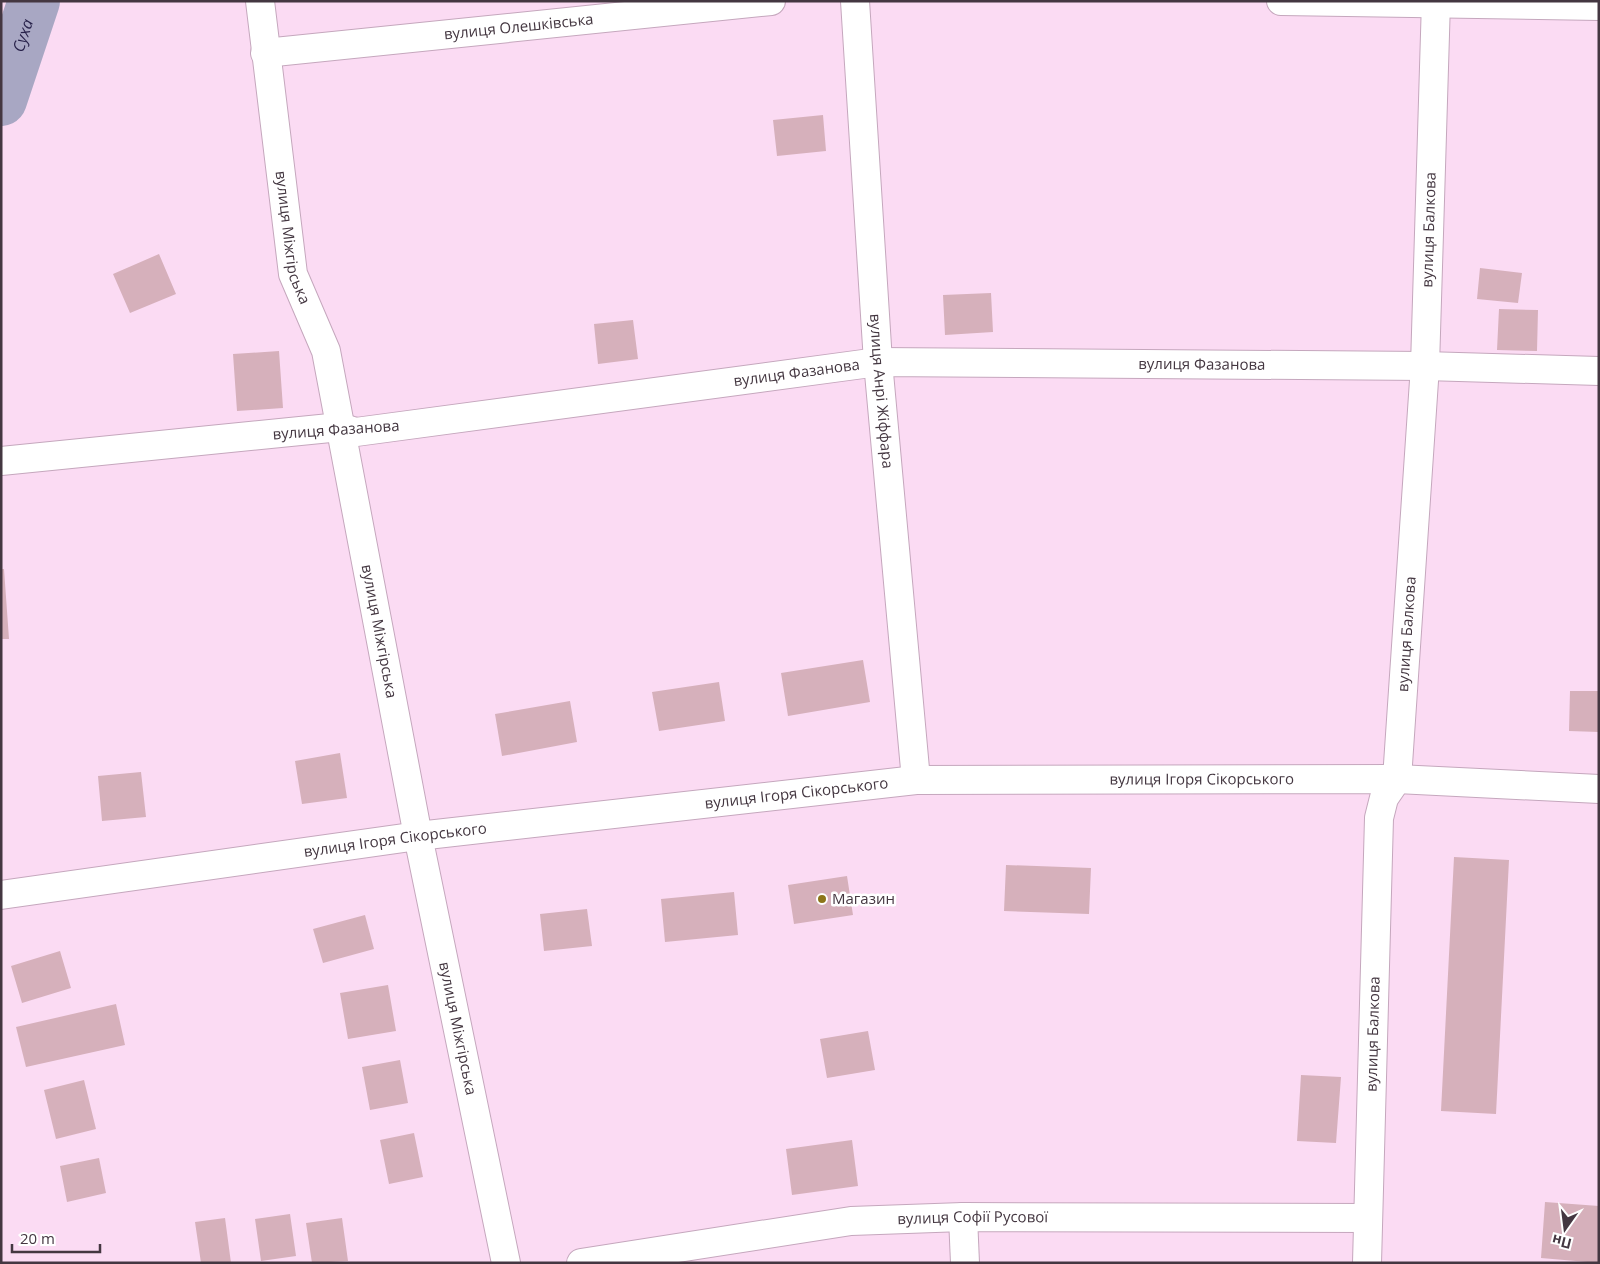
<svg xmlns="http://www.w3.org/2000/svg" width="1600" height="1264" font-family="'Open Sans',sans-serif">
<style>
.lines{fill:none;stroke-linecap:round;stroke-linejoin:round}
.river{stroke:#a8a7c3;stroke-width:52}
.building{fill:#d6b0bb}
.minor-casing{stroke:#c5a7bd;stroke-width:30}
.major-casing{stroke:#c5a7bd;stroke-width:30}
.minor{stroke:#fff;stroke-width:28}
.major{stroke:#fff;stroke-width:28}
.poi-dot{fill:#8c7519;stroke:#fff;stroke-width:2}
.labels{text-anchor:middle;stroke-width:5;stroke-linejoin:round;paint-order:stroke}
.street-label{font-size:15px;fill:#443741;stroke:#fff}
.poi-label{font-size:15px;fill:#443741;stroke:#fff;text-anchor:start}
.water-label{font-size:16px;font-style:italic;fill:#29234b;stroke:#fff}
</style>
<rect width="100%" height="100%" fill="#fbdbf3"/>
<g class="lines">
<path class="river" id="s1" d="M1,100l33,-99"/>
</g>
<path class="building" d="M823,115l3,36 -49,5 -4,-36z
M159,254l17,40 -46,19 -17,-39z
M1480,268l42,5 -4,30 -41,-4z
M991,293l2,39 -48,3 -2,-40z
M1499,309l39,1 -1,41 -40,-1z
M633,320l5,39 -40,5 -4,-40z
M279,351l4,57 -46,3 -4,-57z
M1,569h3l5,70h-8z
M863,660l7,42 -82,14 -7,-43z
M719,682l6,39 -66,10 -7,-39z
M1570,691h29v41l-30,-1z
M570,701l7,41 -75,14 -7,-42z
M340,753l7,45 -45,6 -7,-43z
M141,772l5,45 -44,4 -4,-45z
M1454,857l55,3 -13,254 -55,-3z
M1006,865l85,3 -2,46 -85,-3z
M847,876l6,39 -59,9 -6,-39z
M734,892l4,43 -73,7 -4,-43z
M587,909l5,37 -48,5 -4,-37z
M365,915l9,34 -51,14 -10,-34z
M60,951l11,37 -49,15 -11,-37z
M388,985l8,46 -48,8 -8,-46z
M116,1004l9,41 -99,22 -10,-40z
M868,1031l7,39 -48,8 -7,-39z
M400,1060l8,43 -38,7 -8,-43z
M1301,1075l40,2 -5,66 -39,-2z
M84,1080l12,49 -40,10 -12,-49z
M414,1133l9,44 -34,7 -9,-44z
M852,1140l6,46 -66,9 -6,-46z
M99,1158l7,35 -39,9 -7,-36z
M1545,1202l54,4v57l-58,-5z
M290,1214l6,42 -35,5 -6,-42z
M225,1218l6,45h-30l-6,-41z
M342,1218l6,43 -36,2 -6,-40z"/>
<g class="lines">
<g class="minor-casing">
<g id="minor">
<path id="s2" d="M260,1l33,273 33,77 92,485 88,427"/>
<path id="s3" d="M855,1l23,361 38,418"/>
<path d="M1281,1l318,5"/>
<path id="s4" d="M265,53l506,-52"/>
<path id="s5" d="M1,461l339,-34 16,5 522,-70 547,4 174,5"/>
<path d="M963,1217l2,46"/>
<path id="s6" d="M581,1263l270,-42 112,-4 405,1"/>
<path id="s7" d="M1367,1263l12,-445 5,-20 13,-19 28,-413 11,-365"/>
</g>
</g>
<g class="major-casing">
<g id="major">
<path id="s8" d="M1,895l417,-59 498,-56 481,-1 202,10"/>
</g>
</g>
<use href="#minor" class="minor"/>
<use href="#major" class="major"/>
</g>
<circle class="poi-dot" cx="822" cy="899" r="5"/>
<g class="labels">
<g class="street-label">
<text dy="5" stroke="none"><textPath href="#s4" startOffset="255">вулиця Олешківська</textPath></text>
<text dy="5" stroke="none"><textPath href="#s7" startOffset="1039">вулиця Балкова</textPath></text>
<text dy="5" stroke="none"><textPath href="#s2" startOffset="239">вулиця Міжгірська</textPath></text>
<text dy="5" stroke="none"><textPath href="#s5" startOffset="1208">вулиця Фазанова</textPath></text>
<text dy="5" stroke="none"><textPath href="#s5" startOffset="802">вулиця Фазанова</textPath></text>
<text dy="5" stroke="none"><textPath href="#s3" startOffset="391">вулиця Анрі Жіффара</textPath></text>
<text transform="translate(336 430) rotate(-4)" y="5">вулиця Фазанова</text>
<text dy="5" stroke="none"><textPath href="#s2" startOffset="644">вулиця Міжгірська</textPath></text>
<text dy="5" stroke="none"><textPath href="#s7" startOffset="634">вулиця Балкова</textPath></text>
<text dy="5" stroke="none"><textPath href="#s8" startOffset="1208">вулиця Ігоря Сікорського</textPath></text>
<text dy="5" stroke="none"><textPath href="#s8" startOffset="802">вулиця Ігоря Сікорського</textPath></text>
<text dy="5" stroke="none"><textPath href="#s8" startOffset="398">вулиця Ігоря Сікорського</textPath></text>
<text dy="5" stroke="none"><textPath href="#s2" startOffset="1049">вулиця Міжгірська</textPath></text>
<text dy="5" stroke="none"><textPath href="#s7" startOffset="229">вулиця Балкова</textPath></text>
<text dy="5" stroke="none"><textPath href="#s6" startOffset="395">вулиця Софії Русової</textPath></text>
</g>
<g class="poi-label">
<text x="832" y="904">Магазин</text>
</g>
<g class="water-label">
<text dy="6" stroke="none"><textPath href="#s1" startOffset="68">Суха</textPath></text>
</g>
</g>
<rect width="1600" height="1264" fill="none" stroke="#443741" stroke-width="5"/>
<g transform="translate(1565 1229) rotate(194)" stroke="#ffffff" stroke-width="4" paint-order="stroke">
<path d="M0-4L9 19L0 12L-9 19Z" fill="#443741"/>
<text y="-8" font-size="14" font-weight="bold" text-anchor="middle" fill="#443741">Пн</text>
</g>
<path d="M12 1244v8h88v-8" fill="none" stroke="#443741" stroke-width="2.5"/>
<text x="20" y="1244" font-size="15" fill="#443741" stroke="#ffffff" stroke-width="4" paint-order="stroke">20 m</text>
</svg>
